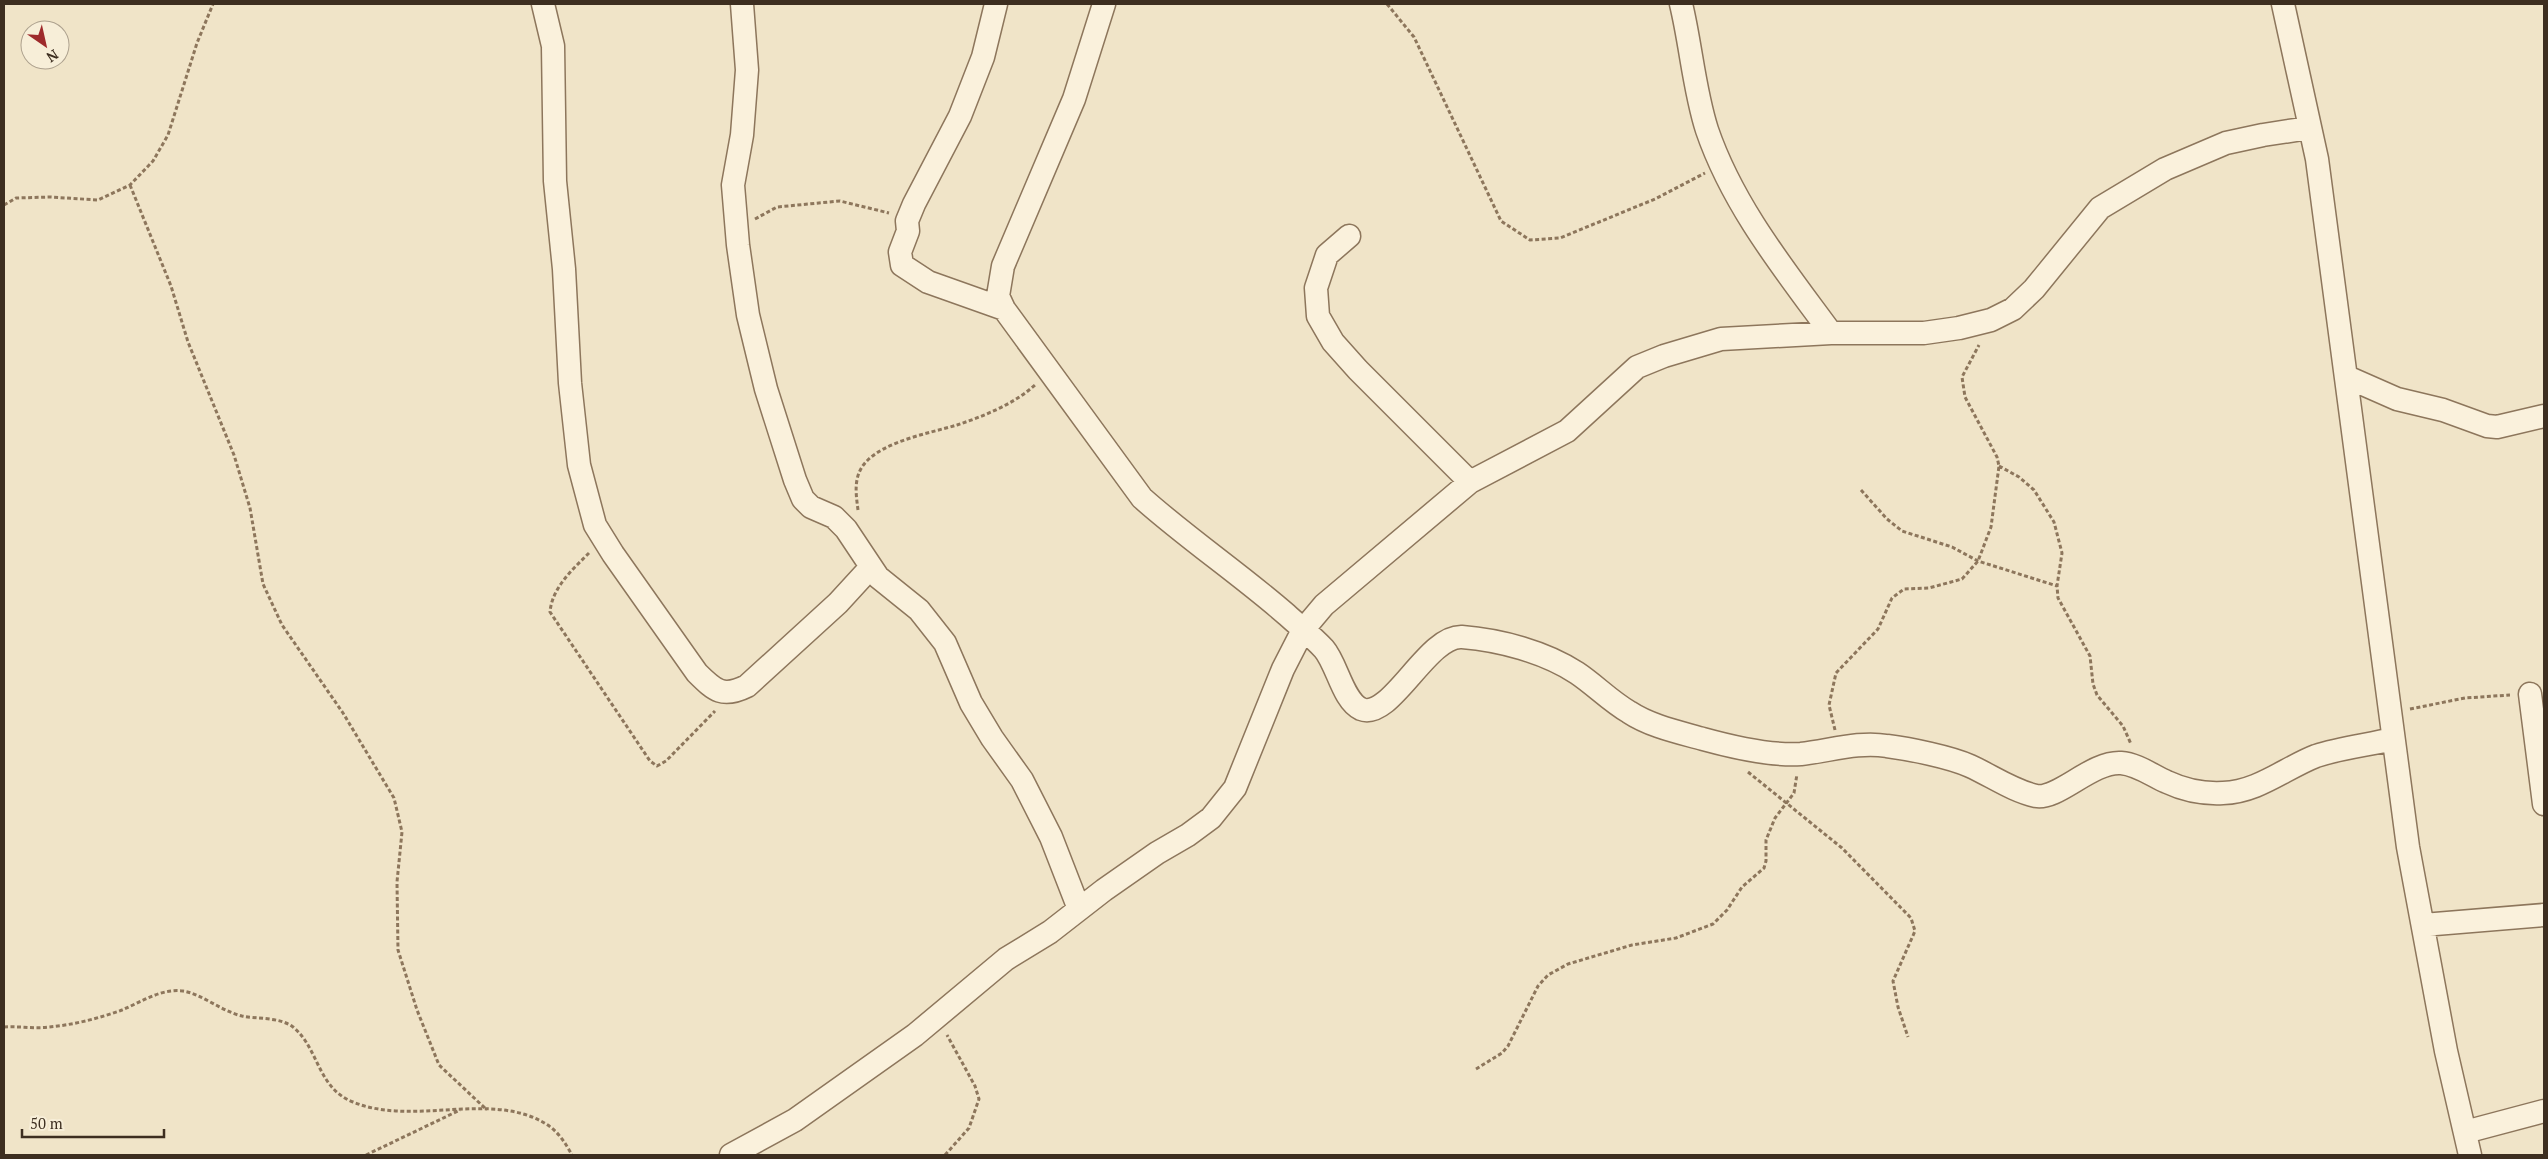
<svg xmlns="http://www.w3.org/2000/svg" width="2548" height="1159" font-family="'PT Serif',serif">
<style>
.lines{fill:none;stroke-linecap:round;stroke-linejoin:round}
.street-casing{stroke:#8d765c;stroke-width:25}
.path{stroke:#8d765c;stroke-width:3;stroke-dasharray:4 2.5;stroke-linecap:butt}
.street{stroke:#faf1dc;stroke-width:22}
</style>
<rect width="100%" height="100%" fill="#f0e4c8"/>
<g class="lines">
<g class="street-casing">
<path id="street" d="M543,4l10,42 2,135 9,88 6,114 9,82 16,60 18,29 84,119c18,18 26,25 50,13l91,-83 33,-36
M742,4l5,66 -5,65 -9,50 5,60 10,70 18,74 29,91 8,19 8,8 23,10 12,12 32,48 41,33 26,33 26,60 21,35 30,42 29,57 28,72
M996,4l-13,53 -23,59 -46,88 -7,17 1,10 -8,21 2,13 26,17 76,27
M1104,4l-30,95 -71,167 -5,30 6,13 138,189c46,41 98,76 145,117 12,11 26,22 37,34 13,15 19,52 37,60 30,12 66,-74 101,-72 38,3 83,15 115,36 18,12 33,28 52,39 21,14 49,20 74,27 29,8 68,17 98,15 28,-3 58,-13 86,-8 23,3 63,11 83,20 22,10 43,25 66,30 22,4 56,-35 85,-33 16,1 32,13 46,19 17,8 37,12 56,11 35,-1 62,-25 93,-37 24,-8 52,-11 77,-17
M1681,4c10,41 13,86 26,126 26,76 77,139 124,203
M2283,4l34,155 91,688 38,204 24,104
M1349,236l-22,19 -11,33 2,28 15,26 25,28 112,112
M2347,377l50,22 46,11 44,16 10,1 47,-11
M2530,694l14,110
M2423,925l121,-10
M2465,1132l79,-21
M731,1155l64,-35 120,-85 91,-76 44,-27 54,-42 53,-37 31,-18 23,-17 24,-30 48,-119 20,-39 21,-25 146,-123 97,-51 70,-64 27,-11 57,-17 110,-6h93l35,-5 32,-8 22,-11 21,-20 66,-81 65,-39 61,-26 37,-8 46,-7"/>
</g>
<path class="path" d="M1387,4l27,33 87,184 29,19 30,-2 95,-39 50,-26
M130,185l41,101 17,56 46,113 16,53 13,76 19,41 61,88 51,85 8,34 -5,50 1,68 19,60 22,55 48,45
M4,205l12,-7 34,-1 48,3 32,-15 23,-24 15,-26 29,-92 16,-39
M755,219l22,-12 63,-6 49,12
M1999,466l20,11 15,13 20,32 8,31 -5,33 1,12 32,58 3,28 4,11 26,31 8,18
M1861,490l26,29 15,12 50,16 26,14 79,25
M858,510c-2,-16 -5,-33 7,-47 19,-22 65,-30 92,-38 27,-9 57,-21 78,-40
M589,553c-17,17 -37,35 -39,59l100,149 7,5 9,-5 49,-50
M2410,709l55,-11 45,-3
M1835,730l-6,-25 7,-32 42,-44 14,-31 12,-9 25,-1 33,-9 16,-18 13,-34 8,-61 -2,-9 -32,-60 -3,-20 17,-32
M1748,772l94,76 69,70 4,13 -22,50 5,26 10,30
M4,1027c15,-1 30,2 45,0 24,-2 51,-9 73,-17 19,-8 40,-22 61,-19 19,3 38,20 59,25 15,3 38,1 51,11 26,21 24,61 60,75 60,25 138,-12 193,22 12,7 20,20 26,31
M1476,1069l26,-16 6,-7 30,-60 10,-11 20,-11 64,-19 44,-7 37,-14 14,-14 15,-23 22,-19 2,-7v-21l9,-22 19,-25 3,-19
M366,1155l94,-45
M945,1155l24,-27 10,-29 -4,-13 -28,-51"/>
<use href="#street" class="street"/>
</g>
<rect width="2548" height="1159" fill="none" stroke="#3d2e20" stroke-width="10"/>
<g transform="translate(45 45) rotate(146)"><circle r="24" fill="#f7eed8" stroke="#ada18e"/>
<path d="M0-4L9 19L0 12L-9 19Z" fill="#9e2a2b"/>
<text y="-8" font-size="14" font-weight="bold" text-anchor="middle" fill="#3d2e20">N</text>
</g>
<path d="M22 1129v8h142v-8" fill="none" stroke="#3d2e20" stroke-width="2.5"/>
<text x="30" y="1129" font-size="15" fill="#3d2e20" stroke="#f7eed8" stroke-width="4" paint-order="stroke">50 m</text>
</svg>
